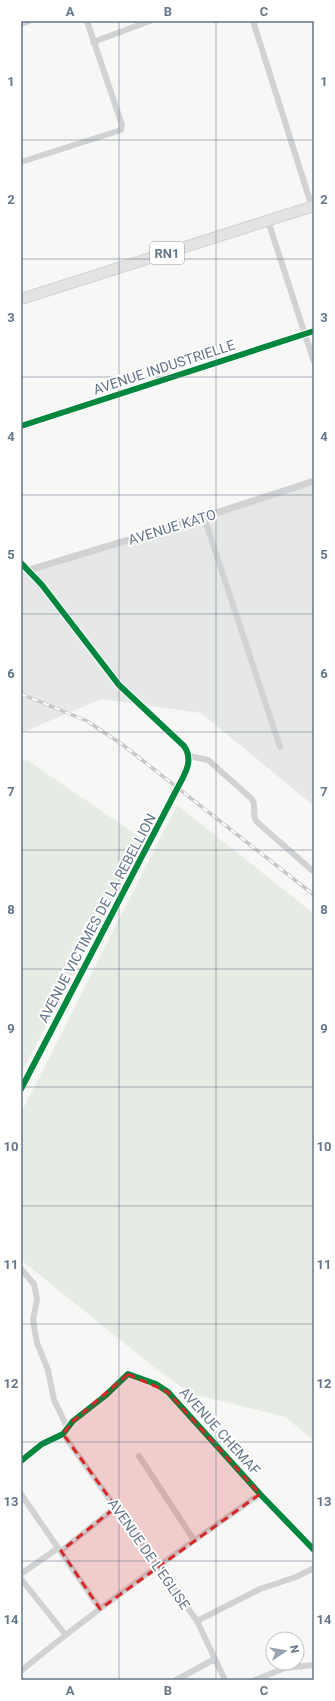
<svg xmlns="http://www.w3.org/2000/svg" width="335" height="1701" font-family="Roboto,sans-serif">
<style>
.built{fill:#e6e7e7}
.green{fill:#e6ebe4}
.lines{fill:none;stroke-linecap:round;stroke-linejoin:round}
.trunk-casing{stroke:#d2d3d5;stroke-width:12}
.minor{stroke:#d1d2d3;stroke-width:6}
.tertiary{stroke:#d1d2d3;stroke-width:7}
.trunk{stroke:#e3e3e4;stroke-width:10}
.rail-casing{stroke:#c7c8c9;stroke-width:3.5}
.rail{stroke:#fff;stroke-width:2;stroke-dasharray:6;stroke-linecap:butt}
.cycleway-casing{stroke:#fff;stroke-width:8}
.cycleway{stroke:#00873e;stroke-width:6}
.marked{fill:#d62828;fill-opacity:0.2;stroke:#d62828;stroke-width:3;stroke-dasharray:8 5;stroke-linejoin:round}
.grid{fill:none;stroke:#647689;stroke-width:1;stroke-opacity:0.55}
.labels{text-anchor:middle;stroke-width:4;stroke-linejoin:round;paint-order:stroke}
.shield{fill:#fff;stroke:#929fac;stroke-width:1}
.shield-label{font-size:13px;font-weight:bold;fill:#647689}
.street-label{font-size:14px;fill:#647689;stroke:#fff}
.neatline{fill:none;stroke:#647689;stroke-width:1.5}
.grid-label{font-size:13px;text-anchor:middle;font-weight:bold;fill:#647689}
</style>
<rect width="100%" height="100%" fill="#f7f7f6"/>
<path class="built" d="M314,483v323l-113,-93 -100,-14 -80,34v-160z"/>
<path class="green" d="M27,760l117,80 -123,234v-312z
M177,805l137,109v527l-29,-24 -93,-23 -32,-22 -139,-112v-147z"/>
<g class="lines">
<g class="trunk-casing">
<path id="trunk" d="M21,299l293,-93"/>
</g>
<path class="minor" d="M253,21l59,186
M21,24l8,-3
M93,42l57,-21
M21,162l100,-32 1,-5 -35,-104
M268,221l46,141
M21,426l293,-95
M204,517l76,230
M189,756l19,4 44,39c5,8 -1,16 5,23l57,50
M21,1269l13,15 3,15 -4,21 4,23 11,27 6,30 13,27
M63,1434l134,187 28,59
M139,1456l55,84
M21,1461l21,-17 21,-10 10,-13 32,-25 23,-22 28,10 12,8 92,102 54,56
M21,1494l79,115
M61,1551l55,-44
M21,1574l37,-26
M21,1579l44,55
M197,1621l63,-32 36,-12 18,-9
M21,1671c76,-63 158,-120 239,-177
M176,1680l39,-21
M255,1680l30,-12 29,-3"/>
<path class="tertiary" d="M21,563l21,22 77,100 65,61c10,14 1,28 -6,41l-157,302
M29,570l175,-53 110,-36"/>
<use href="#trunk" class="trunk"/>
<g class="rail-casing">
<path id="rail" d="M21,694l66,27 36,24 191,150"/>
</g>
<use href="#rail" class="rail"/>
<g class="cycleway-casing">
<path id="cycleway" d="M21,426l293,-95
M21,563l21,22 77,100 65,61c10,14 1,28 -6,41l-157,302
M21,1461l21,-17 21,-10 10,-13 32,-25 23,-22 28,10 12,8 92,102 54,56"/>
</g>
<use href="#cycleway" class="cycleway"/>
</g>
<path class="marked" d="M128,1374l40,18 92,102 -160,115 -39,-58 55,-44 -53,-73 10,-13z"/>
<path class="grid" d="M119,21v1659M216,21v1659M21,140h293M21,259h293M21,377h293M21,495h293M21,614h293M21,732h293M21,850h293M21,969h293M21,1087h293M21,1206h293M21,1324h293M21,1442h293M21,1561h293"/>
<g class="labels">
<rect class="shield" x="150" y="242" width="34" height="22" rx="3"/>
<g class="shield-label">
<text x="167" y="258">RN1</text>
</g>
<g class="street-label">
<text transform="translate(164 367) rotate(-18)" y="5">AVENUE INDUSTRIELLE</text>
<text transform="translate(172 527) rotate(-17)" y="5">AVENUE KATO</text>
<text transform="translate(97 918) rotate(-62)" y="5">AVENUE VICTIMES DE LA REBELLION</text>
<text transform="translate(220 1431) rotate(48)" y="5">AVENUE CHEMAF</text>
<text transform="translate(149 1554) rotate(55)" y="5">AVENUE DE L'EGLISE</text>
</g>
</g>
<rect width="335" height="1701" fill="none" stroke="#ffffff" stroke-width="44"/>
<g transform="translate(285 1651) rotate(78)"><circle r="19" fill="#ffffff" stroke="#c1c8d0"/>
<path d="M0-3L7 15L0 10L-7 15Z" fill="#97a3af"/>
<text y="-6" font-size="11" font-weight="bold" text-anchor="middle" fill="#647689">N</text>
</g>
<rect x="22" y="22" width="291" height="1657" class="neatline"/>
<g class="grid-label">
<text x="70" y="16">A</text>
<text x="168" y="16">B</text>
<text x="264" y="16">C</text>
<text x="11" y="86">1</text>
<text x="324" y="86">1</text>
<text x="11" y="204">2</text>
<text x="324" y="204">2</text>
<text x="11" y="322">3</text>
<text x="324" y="322">3</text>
<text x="11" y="441">4</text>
<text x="324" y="441">4</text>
<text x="11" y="559">5</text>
<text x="324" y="559">5</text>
<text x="11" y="678">6</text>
<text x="324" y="678">6</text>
<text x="11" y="796">7</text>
<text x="324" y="796">7</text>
<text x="11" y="914">8</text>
<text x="324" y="914">8</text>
<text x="11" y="1033">9</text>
<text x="324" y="1033">9</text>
<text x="11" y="1151">10</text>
<text x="324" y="1151">10</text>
<text x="11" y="1269">11</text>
<text x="324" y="1269">11</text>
<text x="11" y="1388">12</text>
<text x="324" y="1388">12</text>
<text x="11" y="1506">13</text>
<text x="324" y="1506">13</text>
<text x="11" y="1624">14</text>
<text x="324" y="1624">14</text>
<text x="70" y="1695">A</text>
<text x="168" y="1695">B</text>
<text x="264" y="1695">C</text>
</g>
</svg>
